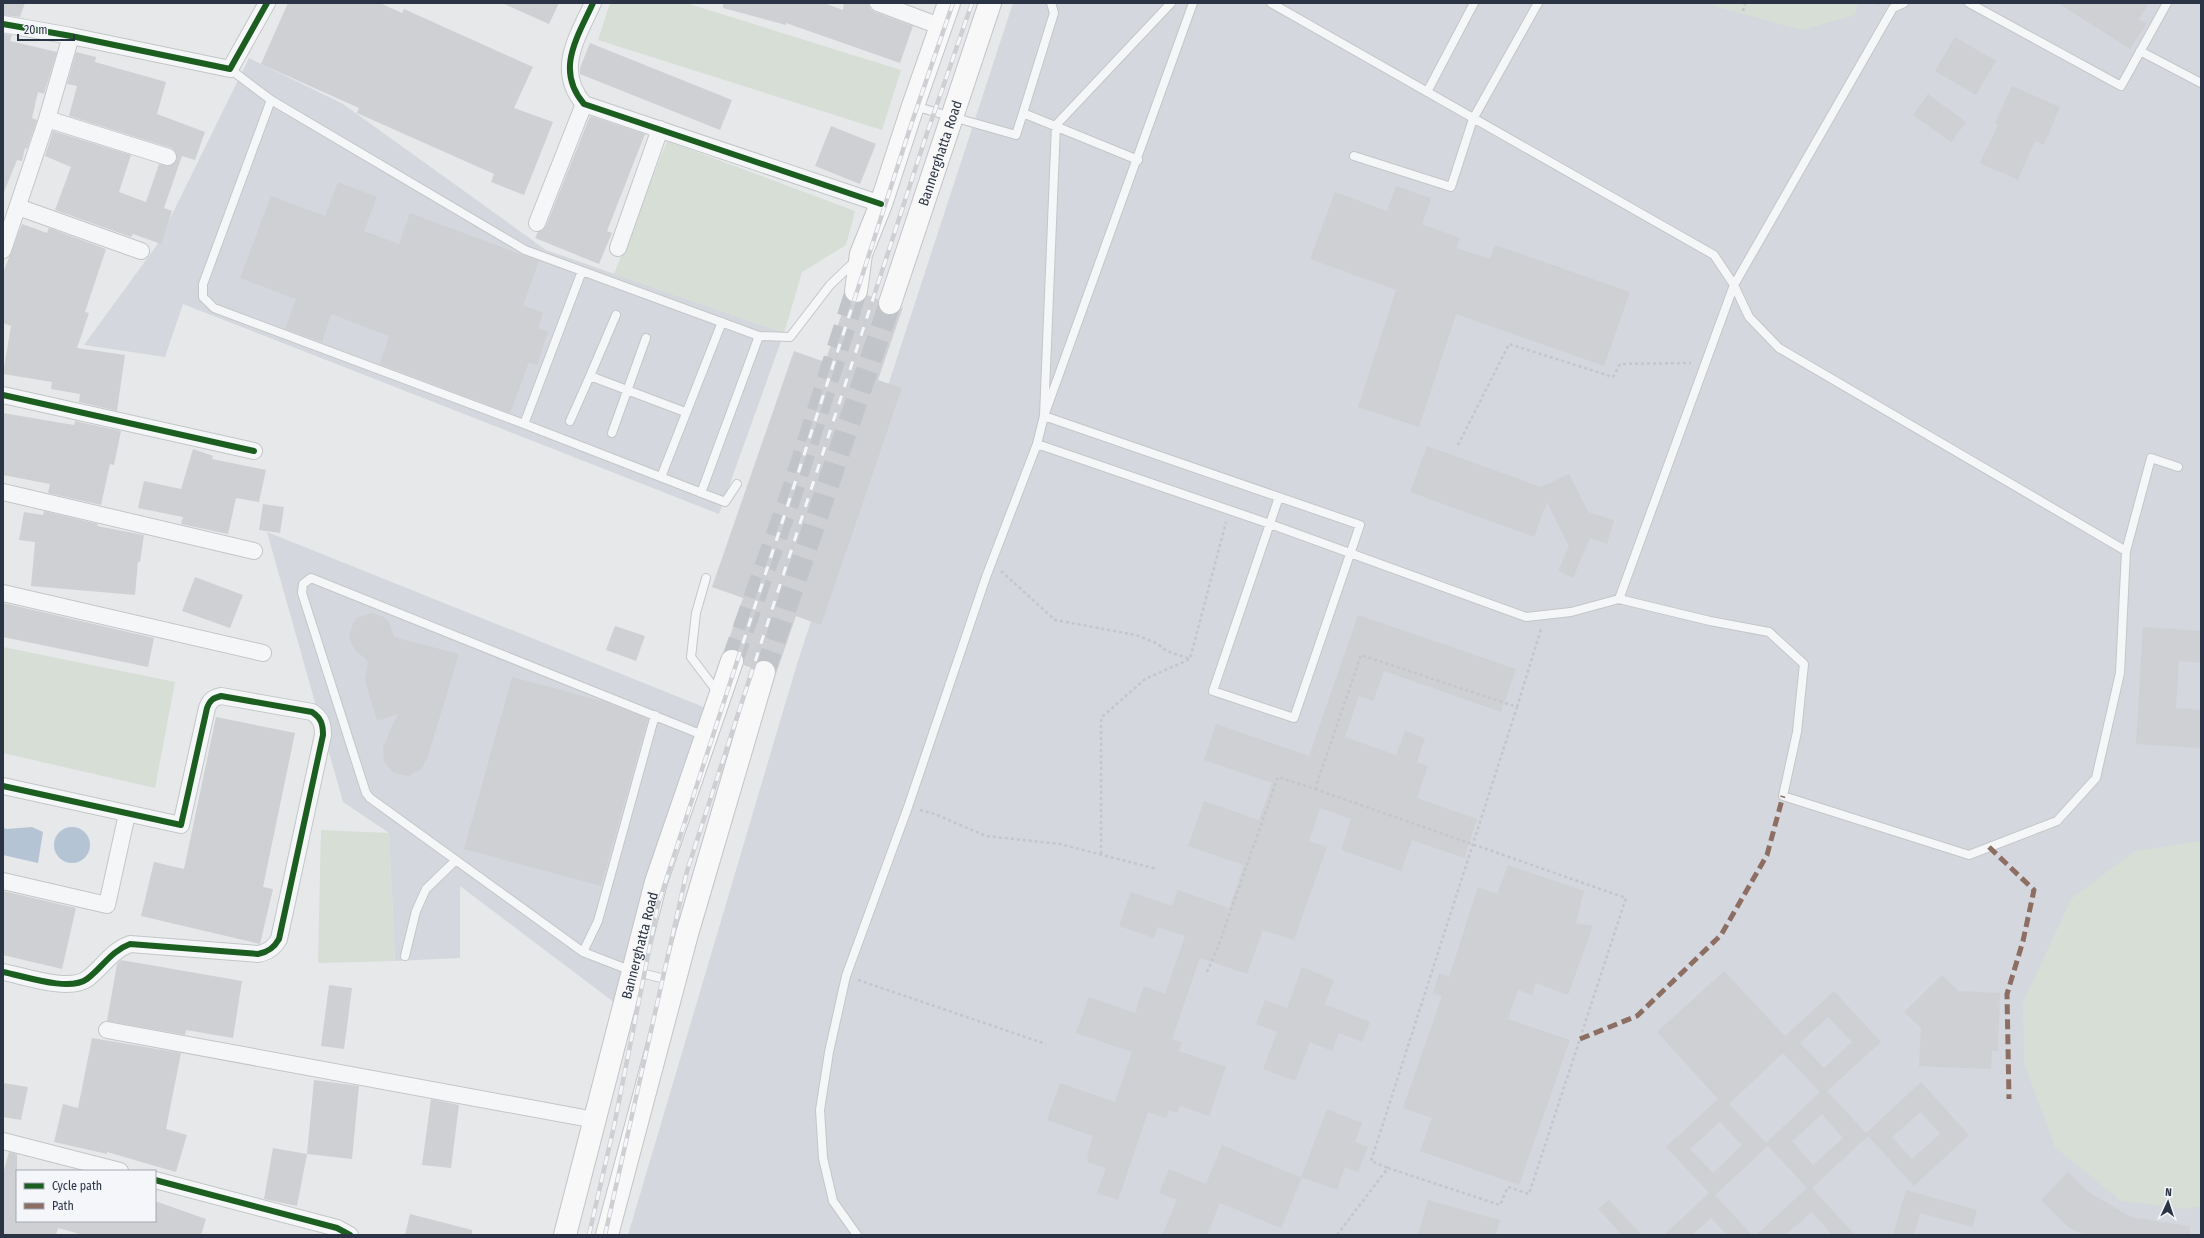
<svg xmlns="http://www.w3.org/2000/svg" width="2204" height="1238" font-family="'Fira Sans Condensed',sans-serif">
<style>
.built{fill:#d4d7dd}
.green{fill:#d6ded6}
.water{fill:#b4c4d5}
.building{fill:#ced0d3;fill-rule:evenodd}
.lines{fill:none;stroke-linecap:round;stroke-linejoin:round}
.primary-tunnel{stroke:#c1c4c9;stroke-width:22;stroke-dasharray:22 11;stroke-linecap:butt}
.lane-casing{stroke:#c4c6c8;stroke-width:10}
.street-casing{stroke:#c4c6c8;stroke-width:18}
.primary-casing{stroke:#c2c5c8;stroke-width:24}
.path{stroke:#c5c6ca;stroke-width:2.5;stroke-dasharray:3 3;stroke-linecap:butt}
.lane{stroke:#f5f6f7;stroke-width:8}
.street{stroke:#f5f6f7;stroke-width:16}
.primary{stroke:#f8f8f8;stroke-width:22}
.rail-casing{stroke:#cecfd2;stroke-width:4.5}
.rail{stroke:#f4f6f9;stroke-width:3;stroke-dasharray:9;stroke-linecap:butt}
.quiet{stroke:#8d6e63;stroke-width:5;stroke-dasharray:10 5;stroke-linecap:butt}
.cycleway-casing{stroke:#f4f6f9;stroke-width:8}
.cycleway{stroke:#1b5e20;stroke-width:6}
.labels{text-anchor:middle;stroke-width:4;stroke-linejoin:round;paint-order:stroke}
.street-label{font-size:14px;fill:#2b3445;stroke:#f4f6f9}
</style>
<rect width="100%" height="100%" fill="#e6e8ea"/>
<path class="built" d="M1013,3h1188v1232h-1573l169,-571z
M249,58l94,46 203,146 238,83 -65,181 -536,-210 -18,53 -81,-12 73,-100z
M267,532l444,178 -90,260 -6,33 -155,-117v72l-65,3 -6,-128 -46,-31z"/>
<path class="green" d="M610,3h76l215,67 -19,60 -284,-90z
M1702,3h156l-3,12 -53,15z
M667,141l188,70 -9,34 -44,27 -18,61 -170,-59z
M3,647l172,35 -20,106 -152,-35z
M321,830l68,3 6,128 -77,2z
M2201,841v365l-15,3 -65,-8 -66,-54 -31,-84 -1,-60 48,-104 64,-48z"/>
<path class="water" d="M3,827l3,2 26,-2 11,5 -5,31 -35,-8z
M54 845a18 18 0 1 1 36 0a18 18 0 1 1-36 0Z"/>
<path class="building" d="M3,3h22l-5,14 -17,-2z
M288,3h92l22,10 2,-4 129,58 -19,41 39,14 -29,73 -33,-13 3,-8 -137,-61 2,-5 -98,-44z
M502,3h57l-10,21z
M723,3h101l19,7 1,-7h25l1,6 5,3 38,14 -13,37 -114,-40v2l-63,-17z
M2058,3h91l-10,16 8,4 -17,26z
M3,34l9,1 -2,6 47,11 -13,42 -6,-2 -6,26 5,2 -10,29 -2,-1 -3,13 -5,-1 -13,32z
M1955,37l41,24 -20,34 -41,-24z
M590,43l142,57 -12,30 -140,-56v-6z
M76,52l20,5 -1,5 71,20 -9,32 48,18 -10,28 -13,-4 -18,52 8,3 -11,33 -28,-10 -2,3 -76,-27 16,-43 -26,-11 8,-25 78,24 -12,37 27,10 13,-38 11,2 7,-7 -2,-8 -4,-3 -102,-32 8,-30 -10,-2z
M2012,86l48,21 -16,38 -9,-4 -17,39 -38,-17 18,-38 -3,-2z
M1928,94l38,28 -15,20 -38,-27z
M590,116l55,18 -38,97 5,2 -13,31 -64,-26 3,-6 8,-6z
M831,126l45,18 -16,40 -45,-18z
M338,182l39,15 -13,34 35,13 11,-31 129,48 -16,44 20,8 -5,15 10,4 -11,33 -8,-3 -19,51 -130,-49 9,-28 -58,-22 -9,28 -37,-13 11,-30 -56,-21 31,-82 54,20z
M1396,186l35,12 -9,26 38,14 -4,10 34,11 5,-14 135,47 -26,74 -148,-52 -37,113 -61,-20 38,-117 -86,-31 25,-67 52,19z
M22,224l25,9 2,-5 57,21 -21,63 4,1 -12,35 48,7 -8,56 -38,-9 1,-8 -29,-5 1,-7 -49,-8 8,-48 -8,-3v-50z
M867,295l11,4v7l8,9h7l10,-8 -25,73 24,8 -81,237 -25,-9 -20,58 -3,-10 -6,-4h-6l-9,8 -8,-3v-7l-8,-9 -11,2 18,-53 -31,-11 82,-236 31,11 22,-63 7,4h6z
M3,413l71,12 1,-4 46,10 -7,34 -4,-1 -9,41 -53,-12 2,-9 -47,-9z
M1427,446l114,41 28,-13 19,38 26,8 -7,24 -17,-6 -17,40 -15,-7 11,-25 -22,-44 -13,35 -124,-45z
M193,449l20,7 -1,3 54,11 -7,32 -23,-4 -8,36 -47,-10 2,-7 -45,-9 6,-27 37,8z
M263,504l21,3 -4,26 -21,-3z
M44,511l54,13 -1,2 47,9 -4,27h-2l-3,33 -104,-9 4,-44 -16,-2 5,-28 19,3z
M195,577l48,18 -13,33 -48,-17z
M3,603l151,35 -6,29 -145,-30z
M372,613l12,4 5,5 5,15 65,17 -32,105 -6,10 -12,7 -15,-3 -10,-11 -1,-15 15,-33 -21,7 -12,-41 3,-19 -13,-11 -4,-7 -2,-8 4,-11 4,-6z
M1358,615l158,54 -15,43 -117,-41 -11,30 -14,-5 -14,41 51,18 9,-24 20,7 -8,24 11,4 -11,32 60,21 -13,39 -52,-18 -11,31 -60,-21 10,-31 -31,-11 -11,33 18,6 -33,93 -31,-10 -16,44 -47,-16 -28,81 10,3 -3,9 47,16 -17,49 -29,-10 -3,7 -8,-3 -3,8 -18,-6 -30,88 -21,-7 9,-25 -19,-6 2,-6 -2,-1 6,-19 -46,-16 13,-37 55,19 17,-50 -56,-19 13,-36 46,16 9,-27 21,8 20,-58 -27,-9 -4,11 -35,-12 12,-34 41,14 6,-16 51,18 15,-43 -56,-19 16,-45 55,19 13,-37 -68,-23 12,-36 93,32z
M615,626l30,10 -9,25 -30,-11z
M2143,627l58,4v32l-22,-2 -3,47 25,2v38l-65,-4z
M512,677l97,26 39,16 -47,167 -137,-37z
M216,717l79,16 -32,154 10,2 -13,55 -119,-28 13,-54 30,7z
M1508,865l76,26 -8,32 17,3 -25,69 -32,-12 -4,12 -14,-5 -10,29 62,21 -51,145 -99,-34 12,-33 -29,-10 39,-112 -9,-3 6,-20 10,4 29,-90 19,7z
M3,891l73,17 -14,61 -59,-14z
M121,960l121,21 -9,57 -47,-8 -1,5 -78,-14 10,-57z
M1302,967l32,13 -9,24 45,18 -8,20 -23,-9 -7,18 -22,-9 -15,39 -32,-12 14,-37 -21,-8 9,-24 22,8z
M1724,971l61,65 49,-45 47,51 -54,49 39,42 55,-51 48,53 -55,51 -46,-50 -56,52 43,47h-23l-20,-23 -27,23h-29l51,-47 -39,-42 -53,49 37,40h-25l-16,-17 -19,17h-28l45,-42 -43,-46 52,-48 -61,-67zM1828,1017l24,25 -28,26 -24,-25zM1783,1053l37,39 -54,51 -37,-39zM1921,1112l19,22 -28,25 -20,-22zM1822,1114l21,24 -30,27 -21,-24zM1720,1122l22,23 -29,28 -23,-24z
M1942,975l16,16 42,2 -2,58h-6l-1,18 -72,-3 2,-38 -17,-16z
M329,985l23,3 -8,61 -23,-3z
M92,1038l89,15 -15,76 21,6 -11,37 -69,-20v2l-53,-12 9,-38 15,4z
M314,1080l45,6 -7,73 -45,-5z
M3,1083l25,4 -7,33 -18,-3z
M431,1099l28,6 -8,63 -29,-3z
M1327,1109l35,14 -7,19 13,5 -10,25 -13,-5 -8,23 -36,-13z
M1222,1145l80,33 -21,50 -61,-25 -13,32h-45l15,-35 -18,-7 10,-24 37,15z
M273,1148l34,6 -10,52 -33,-7z
M9,1152l8,2v67h138v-20l51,18 -5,16h-118l-25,-7 -2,7h-53v-61z
M2068,1172l19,19 44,26 59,9v9h-105l-17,-8 -27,-27z
M1906,1190l71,20 -5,17 -52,-14 -6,22h-21z
M1428,1200l72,20 -4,15h-78z
M1609,1200l33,35h-20l-24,-26z
M410,1214l62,16v5h-67z"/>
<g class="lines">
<path class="primary-tunnel" d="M732,661l59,-166 65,-204
M764,672l126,-369"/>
<g class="lane-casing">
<path id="lane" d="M1171,3l-115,122 -12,291 316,109 -66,193 -81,-27 66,-194
M1271,3l443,252 20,30 15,32 30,31 347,203
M1969,3l152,83 46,-83
M2140,51l61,32
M230,69l41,31 254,150 234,86 31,1 40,-52 24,-23
M1427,92l47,-89
M271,100l-68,184v13l11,11 310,116 201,78 12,-18
M914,106l102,29 7,-22 115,47
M1023,113l31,-100 -3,-10
M1354,156l97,31 22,-68 65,-116
M616,315l-26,61 95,36
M570,421l20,-45
M524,424l58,-153
M612,433l34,-95
M1037,444l233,80 256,93 45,-5 48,-13 115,-314 159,-277 11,-5
M661,477l61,-155
M701,493l58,-157
M706,578l-10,35 -5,44 28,37
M1619,599l91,22 59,11 35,32 -7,68 -14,64 186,59 88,-34 39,-43 24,-105 6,-122 25,-93 27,9
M583,952l15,-31 57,-206
M405,956l11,-45 10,-22 29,-28
M674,981l-42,-10 -49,-19 -213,-154 -4,-5 -64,-200 1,-9 8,-6 394,158
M857,1235l-24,-34 -10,-43 -3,-48 9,-58 17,-76 62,-169 78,-230 51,-133 7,-28 149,-413"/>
</g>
<g class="street-casing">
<path id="street" d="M593,3c-16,35 -38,67 -9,101l297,100
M878,3l64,24
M3,24l68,12 159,33 37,-66
M47,119l121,38
M18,207l123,44
M537,223l47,-119
M618,248l42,-119
M3,250l44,-131 24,-83
M3,395l251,56
M3,492l251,59
M3,593l260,60
M3,786l178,39 26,-117c3,-8 6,-10 14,-12l91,16c9,6 11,12 11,23l-44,204c-5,9 -11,13 -21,15l-128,-10c-19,7 -28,24 -43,35 -18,13 -63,-3 -84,-7
M3,881l104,24 20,-91
M107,1030l488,90
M3,1141l117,30
M155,1180l182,48 13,7"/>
</g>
<g class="primary-casing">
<g id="primary">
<path d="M856,291l5,-37 20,-50 32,-98 36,-103"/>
<path id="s1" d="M890,303l100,-300"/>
<path id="s2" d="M565,1235l91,-353 76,-221"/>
<path d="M607,1235l80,-301 77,-262"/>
</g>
</g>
<path class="path" d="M1876,3l5,1
M1743,11l2,-8
M1458,445l51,-101 104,33 7,-13 71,-1
M1001,571l54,49 81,15 20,8 11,8 23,8
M1517,707l24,-78
M1315,789l311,109 -97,296 -21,-7 -8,18 -112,-37 -51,67
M920,810l15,4 51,22 74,8 97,25
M1101,854v-136l44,-39 45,-20 36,-137
M1207,972l12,-28 59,-167 37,12 46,-134 156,52 -146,454 17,7
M858,980l188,64"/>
<use href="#lane" class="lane"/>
<use href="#street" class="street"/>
<use href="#primary" class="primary"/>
<g class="rail-casing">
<path id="rail" d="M589,1235l25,-109 44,-221 254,-783 41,-119
M605,1235l82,-364 237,-729 48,-139"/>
</g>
<use href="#rail" class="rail"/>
<path class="quiet" d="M1989,847l45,43 -11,51 -16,53 2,105
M1580,1039l57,-23 84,-81 46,-80 16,-59"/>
<g class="cycleway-casing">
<path id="cycleway" d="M593,3c-16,35 -38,67 -9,101l297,100
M3,24l68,12 159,33 37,-66
M3,395l251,56
M3,786l178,39 26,-117c3,-8 6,-10 14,-12l91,16c9,6 11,12 11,23l-44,204c-5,9 -11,13 -21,15l-128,-10c-19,7 -28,24 -43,35 -18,13 -63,-3 -84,-7
M155,1180l182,48 13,7"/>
</g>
<use href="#cycleway" class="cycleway"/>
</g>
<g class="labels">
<g class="street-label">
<text dy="5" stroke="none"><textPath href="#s1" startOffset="158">Bannerghatta Road</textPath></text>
<text dy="5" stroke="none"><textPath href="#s2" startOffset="299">Bannerghatta Road</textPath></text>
</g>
</g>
<rect width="2204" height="1238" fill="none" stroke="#2b3445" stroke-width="8"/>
<rect x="16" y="1170" width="140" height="52" fill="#f4f6f9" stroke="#a4a8b1"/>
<rect x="24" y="1183" width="20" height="6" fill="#1b5e20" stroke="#a4a8b1"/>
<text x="52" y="1190" font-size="12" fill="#2b3445">Cycle path</text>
<rect x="24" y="1203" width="20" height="6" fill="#8d6e63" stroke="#a4a8b1"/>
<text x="52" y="1210" font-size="12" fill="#2b3445">Path</text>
<g transform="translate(2168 1202) rotate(3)" stroke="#f4f6f9" stroke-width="3" paint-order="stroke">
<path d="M0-3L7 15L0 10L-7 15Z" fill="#2b3445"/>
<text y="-6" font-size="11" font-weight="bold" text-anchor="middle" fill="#2b3445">N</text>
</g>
<path d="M18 34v6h56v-6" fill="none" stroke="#2b3445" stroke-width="2"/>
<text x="24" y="34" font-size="12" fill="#2b3445" stroke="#f4f6f9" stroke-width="3" paint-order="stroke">20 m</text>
</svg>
